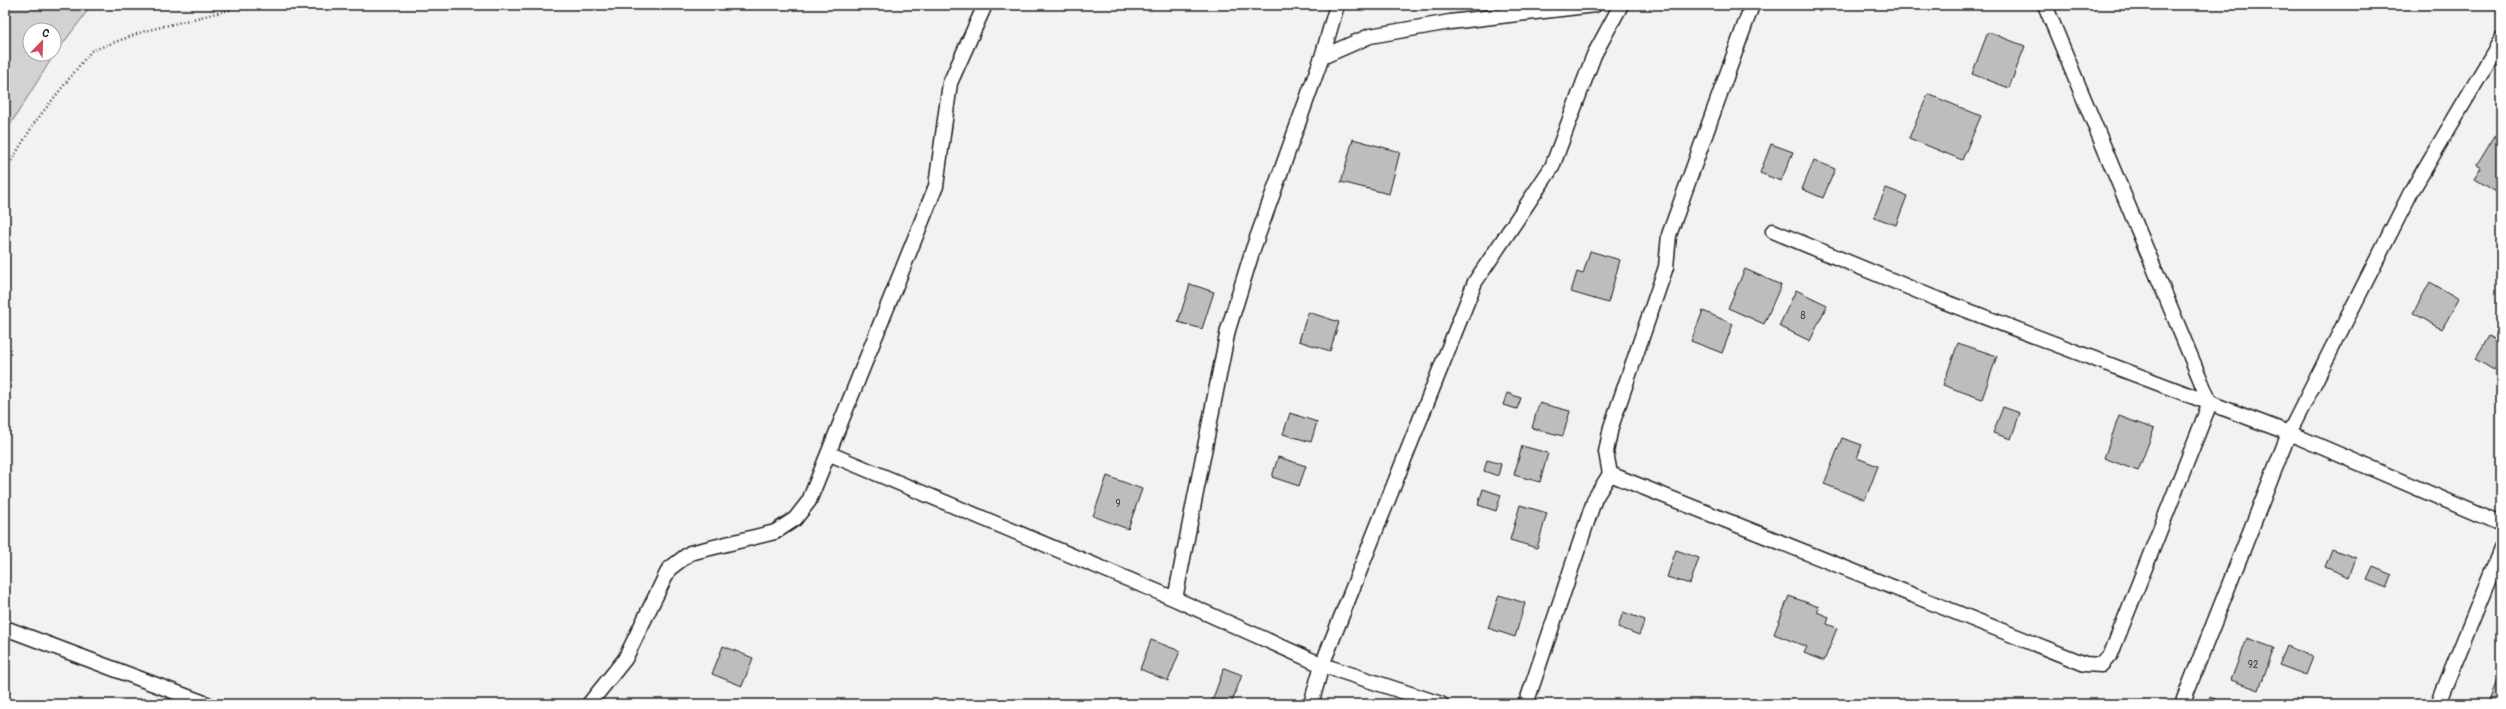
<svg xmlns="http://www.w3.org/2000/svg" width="2506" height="709" font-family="Pangolin,sans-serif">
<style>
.green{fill:#d2d2d2;stroke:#777;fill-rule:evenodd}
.building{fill:#bdbdbd;stroke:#1c1c1c}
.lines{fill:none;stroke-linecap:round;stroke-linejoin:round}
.street-casing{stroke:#1c1c1c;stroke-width:17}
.path{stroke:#1c1c1c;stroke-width:2.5;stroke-dasharray:1 3;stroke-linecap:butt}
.street{stroke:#fff;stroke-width:14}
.labels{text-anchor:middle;stroke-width:3.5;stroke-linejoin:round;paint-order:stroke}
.number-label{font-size:10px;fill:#444}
</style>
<rect width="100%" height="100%" fill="#f2f2f2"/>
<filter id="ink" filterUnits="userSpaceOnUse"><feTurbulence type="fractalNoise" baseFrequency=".025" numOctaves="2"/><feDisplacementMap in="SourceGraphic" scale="8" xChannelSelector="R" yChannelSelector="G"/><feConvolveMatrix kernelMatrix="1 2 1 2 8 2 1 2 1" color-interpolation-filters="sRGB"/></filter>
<g filter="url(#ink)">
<path class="green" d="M5,5h87l-40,53 -47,75zM30,30h24v24h-24z"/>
<path class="building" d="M1988,32l37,14 -16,42 -37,-14z
M1928,94l53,22 -19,44 -53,-22z
M2496,134l5,3v58l-26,-16 7,-11 -5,-3z
M1353,139l47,13 -11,42 -48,-12z
M1771,144l22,8 -12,29 -21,-8z
M1814,160l21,9 -12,29 -21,-9z
M1886,188l21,8 -11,29 -22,-8z
M1590,251l30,9 -12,43 -37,-11 6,-20 6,2z
M1745,269l36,16 -17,39 -36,-16z
M2430,282l29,17 -17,30 -29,-16z
M1190,284l24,8 -12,37 -24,-7z
M1796,290l31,15 -17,36 -31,-15z
M1703,311l30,13 -11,29 -31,-12z
M1308,312l31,10 -9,29 -31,-10z
M2489,336l12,7v16l-7,11 -19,-11z
M1958,343l39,13 -15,43 -39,-14z
M1507,393l14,5 -4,11 -14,-4z
M1539,403l31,8 -7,25 -31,-8z
M2003,407l17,6 -9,26 -18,-6z
M1290,413l27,9 -6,20 -28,-8z
M2119,416l35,13 -16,42 -34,-13z
M1842,438l20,7 -5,13 21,8 -13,34 -41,-16z
M1522,446l26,7 -8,29 -26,-7z
M1278,457l28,9 -7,20 -27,-9z
M1487,460l14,4 -3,12 -14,-5z
M1107,476l35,13 -14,40 -35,-13z
M1483,489l18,6 -5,16 -18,-6z
M1520,505l27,8 -10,35 -27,-8z
M2332,549l24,9 -7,19 -24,-10z
M1676,550l23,8 -9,26 -23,-7z
M2373,567l19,8 -5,13 -20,-8z
M1499,595l26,8 -10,34 -27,-9z
M1789,596l30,11 -2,5 12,5 -2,7 10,4 -13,33 -20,-8 3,-6 -33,-13z
M1623,612l22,8 -6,15 -21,-8z
M2247,638l27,10 -15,42 -28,-10z
M1151,640l29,11 -12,30 -28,-12z
M723,646l30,12 -11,28 -30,-12z
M2287,646l26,11 -7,18 -27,-10z
M1224,668l18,7 -11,29 -19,-3z
M2501,670v34h-13z
M2210,697l17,7h-20z"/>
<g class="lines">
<g class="street-casing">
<path id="street" d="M1322,57l48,-21 80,-14 145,-17
M1773,231l159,66 278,106 -165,-398
M830,454l345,145 147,66 119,39
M1610,474l475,190 16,1 10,-11 99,-251 79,30 212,91
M1175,599l53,-269 25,-81 69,-192 15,-52
M5,628l202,76
M589,704l36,-45 44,-90 21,-16 85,-21 20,-13 14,-18 127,-315 14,-103 35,-78
M1311,704l11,-39 153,-383 77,-115 42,-112 27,-50
M1526,704l69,-206 15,-24 -4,-22 5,-25 55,-160 3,-32 83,-230
M2182,704l107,-271 122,-241 90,-152
M2438,704l63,-155"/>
</g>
<path class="path" d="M5,171l30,-49 56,-71 54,-20 84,-21 5,-5"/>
<use href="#street" class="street"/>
</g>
</g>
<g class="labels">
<g class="number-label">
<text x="1803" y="319">8</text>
<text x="1118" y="507">9</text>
<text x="2253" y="668">92</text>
</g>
</g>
<rect width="2506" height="709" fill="none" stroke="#fff" stroke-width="20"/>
<rect x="10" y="10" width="2486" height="689" fill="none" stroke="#1c1c1c" stroke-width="1.5" filter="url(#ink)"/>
<g transform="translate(42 42) rotate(23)"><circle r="19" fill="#ffffff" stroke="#a4a4a4"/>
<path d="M0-3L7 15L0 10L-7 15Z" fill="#d1495b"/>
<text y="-6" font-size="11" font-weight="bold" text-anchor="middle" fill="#1c1c1c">С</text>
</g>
</svg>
